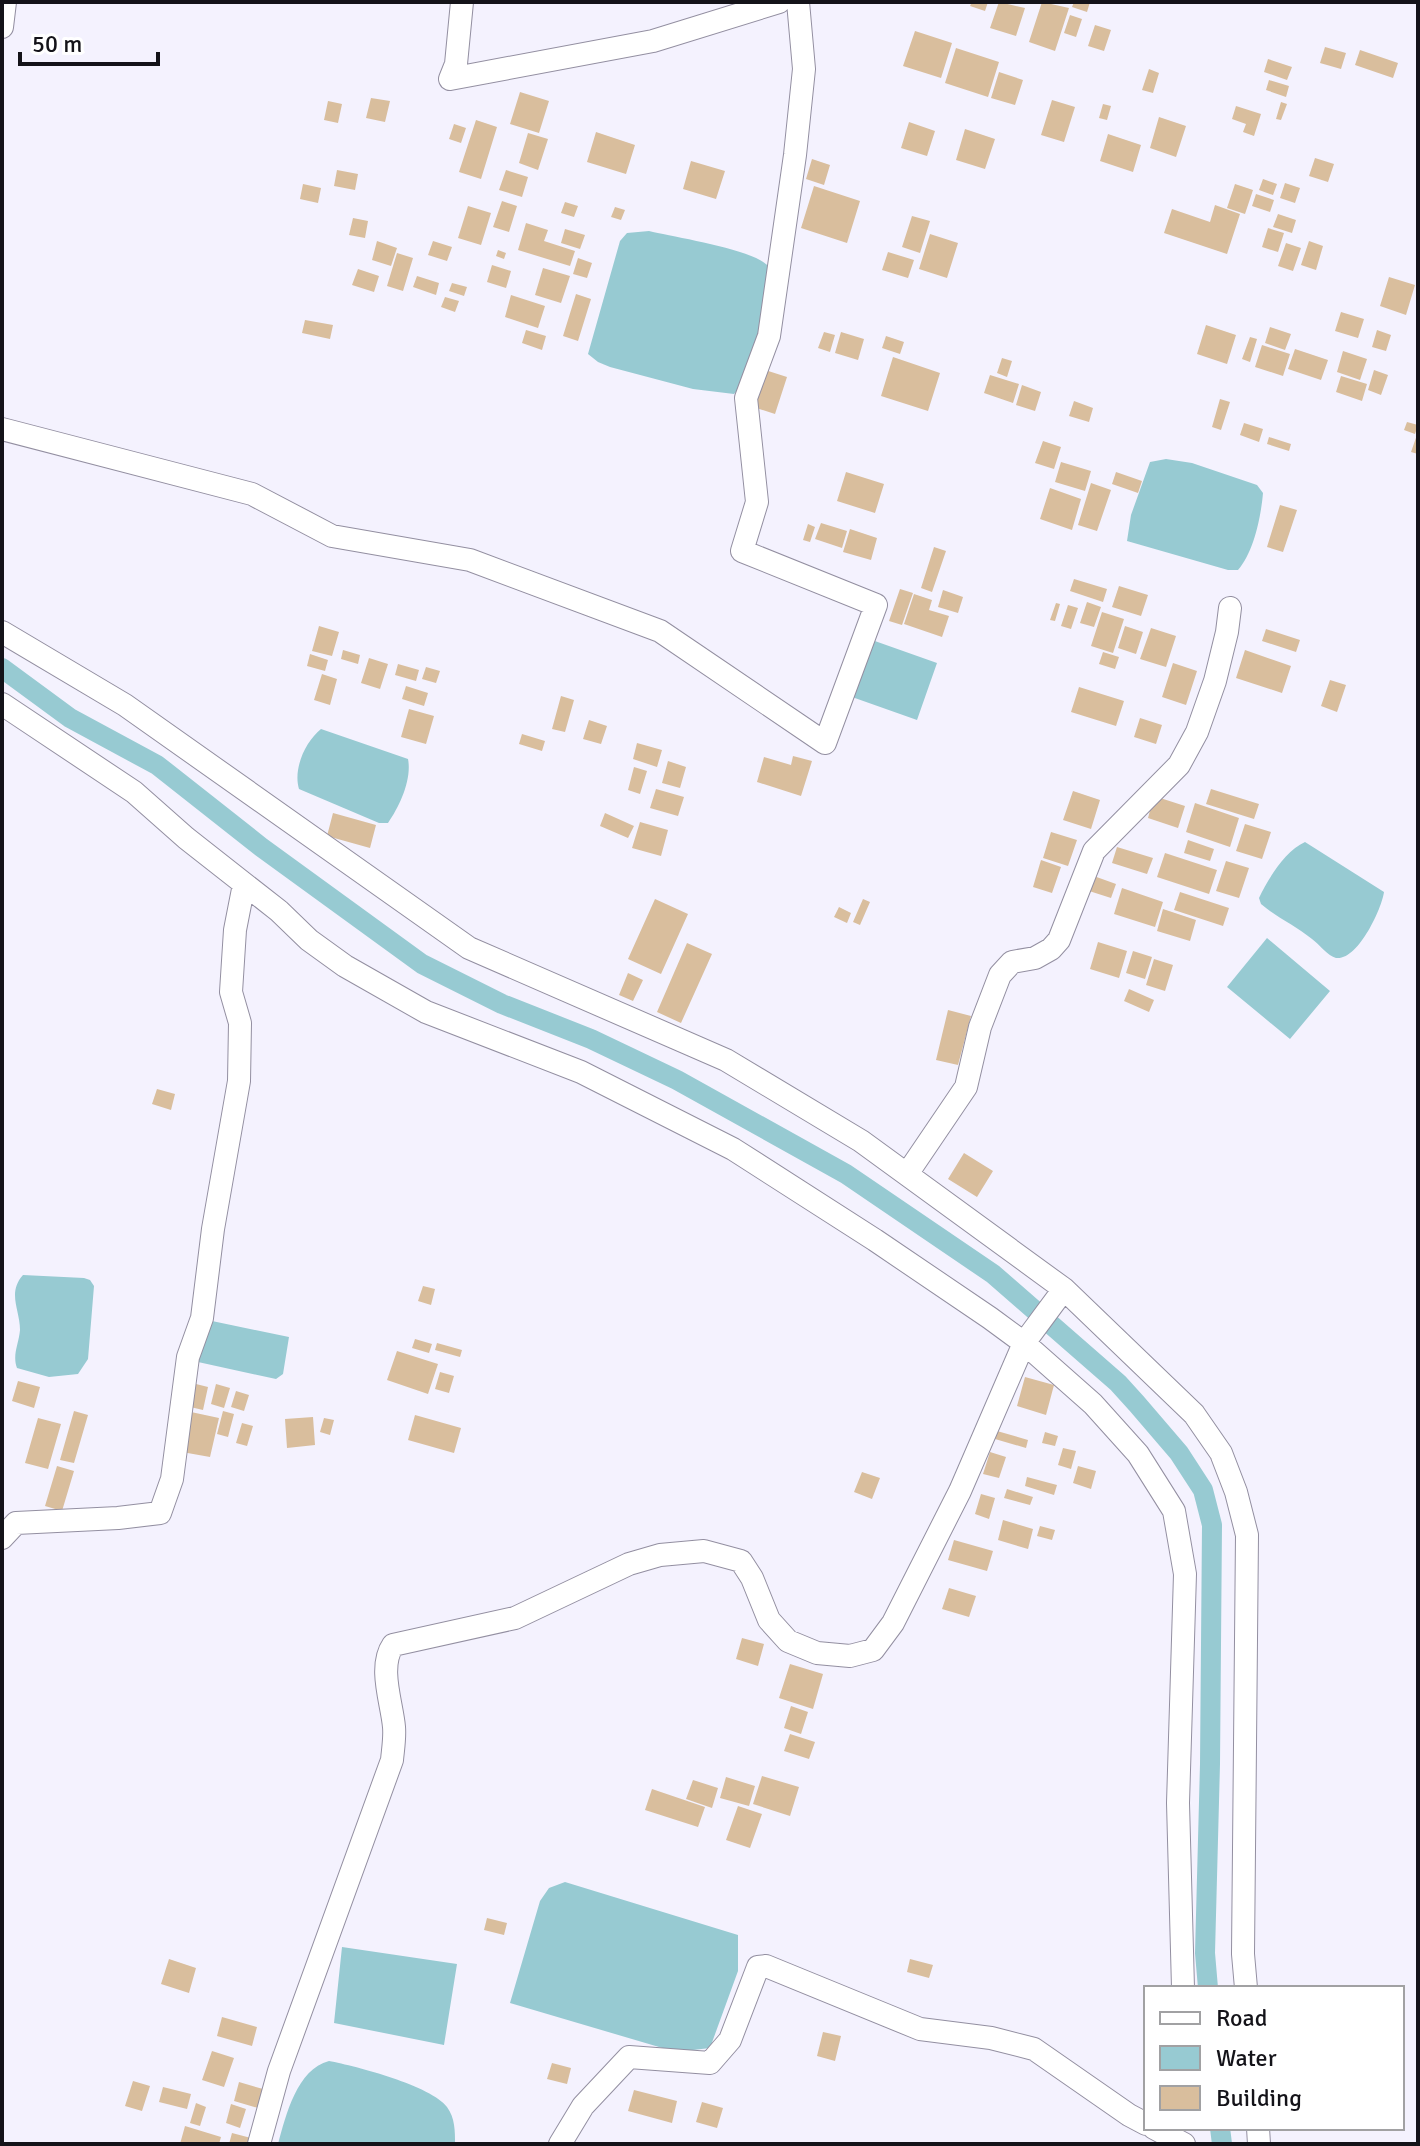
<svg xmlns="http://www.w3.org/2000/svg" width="1420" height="2146" font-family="Signika,sans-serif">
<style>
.water{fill:#97cad2}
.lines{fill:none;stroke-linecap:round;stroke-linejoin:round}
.canal{stroke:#97cad2;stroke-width:20}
.building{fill:#d9be9d}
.minor-casing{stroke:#938fa1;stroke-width:24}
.minor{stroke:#fff;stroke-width:22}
</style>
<rect width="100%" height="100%" fill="#f4f2fe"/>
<path class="water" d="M649,231c25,6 108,19 120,36 -3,38 -7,98 -35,127l-41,-5 -83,-22 -12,-5 -10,-8 32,-113 7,-8z
M1166,459l26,4 65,22 6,8c-2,23 -9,59 -25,77h-10l-101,-29 4,-26 19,-53z
M872,640l65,23 -20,57 -65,-23z
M321,729l87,30c4,20 -8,47 -20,64h-9l-80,-34c-6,-20 6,-47 22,-60z
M1305,842l79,50c-2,16 -26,69 -48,66 -8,-2 -17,-14 -24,-19 -16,-13 -36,-22 -51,-35l-2,-6c9,-19 26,-47 46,-56z
M1267,938l63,53 -40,48 -63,-52z
M23,1275l61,3 6,2 4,6 -6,73 -10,15 -29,3 -32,-9c-5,-13 2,-25 3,-38 0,-20 -13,-37 3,-55z
M212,1321l77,16 -6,37 -7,5 -78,-17z
M565,1882l173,53v36l-28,77 -34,4 -166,-49 30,-102 9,-13z
M342,1947l115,17 -13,81 -110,-22z
M329,2061c27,5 103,25 118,46 8,11 8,24 8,37h-177c8,-29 19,-75 51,-83z"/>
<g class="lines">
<path class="canal" d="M2,668l68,50 87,47 104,82 161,117 80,40 89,35 86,41 169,94 147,100 125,109 19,21 42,49 24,37 9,35 -2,239 -5,189 3,35
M1220,2128l2,16"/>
</g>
<path class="building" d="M972,2h16l-3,9 -15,-5z
M999,2l26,6 -9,28 -26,-8z
M1042,2l27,6 -14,43 -26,-9z
M1074,2h16l-3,10 -15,-5z
M1070,15l12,4 -6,18 -12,-4z
M1095,25l16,5 -7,21 -16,-5z
M915,31l37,12 -11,35 -38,-12z
M1325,47l21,6 -5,16 -21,-6z
M956,48l43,14 -11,35 -43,-14z
M1360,50l38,13 -5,15 -38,-13z
M1268,59l24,8 -5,13 -23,-8z
M1149,69l10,4 -6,20 -11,-3z
M999,72l24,8 -8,25 -24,-7z
M1269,80l20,6 -3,11 -20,-7z
M520,92l29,9 -10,32 -29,-9z
M371,98l19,3 -5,21 -19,-4z
M1052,100l23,7 -11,35 -23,-7z
M328,101l14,3 -4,19 -14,-3z
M1281,102l6,2 -6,16 -5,-1z
M1103,104l8,2 -4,14 -8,-2z
M1236,106l25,8 -7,22 -11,-4 3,-8 -14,-5z
M1159,117l27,9 -10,31 -26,-9z
M476,120l21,7 -16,52 -22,-7z
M909,122l26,9 -8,25 -26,-8z
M454,124l12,4 -5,15 -12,-4z
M965,129l30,10 -10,30 -29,-9z
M596,132l39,13 -9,29 -39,-12z
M528,133l20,6 -10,31 -19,-7z
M1108,134l33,11 -8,27 -33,-11z
M1315,158l19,6 -6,18 -19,-6z
M812,159l18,6 -6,20 -18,-6z
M691,161l34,10 -9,28 -33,-10z
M337,170l21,4 -3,16 -21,-4z
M506,170l22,7 -6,20 -23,-7z
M1263,179l14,5 -4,11 -14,-5z
M1285,183l15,5 -5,15 -15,-5z
M303,184l18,4 -3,15 -18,-4z
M1235,184l18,6 -8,24 -18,-6z
M814,186l46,15 -13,42 -46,-15z
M1256,194l18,6 -4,12 -18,-6z
M502,201l15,5 -8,26 -16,-5z
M565,202l13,4 -4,11 -13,-4z
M1215,205l25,9 -13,40 -63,-21 8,-24 38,13z
M468,206l23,7 -10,32 -23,-7z
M615,207l10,3 -4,10 -10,-3z
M1278,214l18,6 -4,13 -19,-6z
M912,216l18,5 -10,32 -18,-6z
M353,218l15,3 -3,17 -16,-3z
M526,223l22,7 -4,11 31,10 -5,15 -52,-16z
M1268,228l16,5 -6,19 -16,-5z
M565,229l20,6 -5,14 -19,-6z
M930,234l28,9 -11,35 -28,-9z
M377,241l20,7 -6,18 -19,-6z
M433,241l19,6 -5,14 -19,-6z
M1309,241l14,5 -7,24 -15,-5z
M1286,243l15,5 -8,23 -15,-5z
M498,250l8,3 -2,6 -8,-3z
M888,252l26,8 -6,18 -26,-8z
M397,253l16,5 -10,33 -16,-5z
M578,258l14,5 -5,15 -14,-4z
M492,265l19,6 -5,17 -19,-6z
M543,268l27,8 -9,27 -26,-8z
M358,269l21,7 -5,16 -22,-7z
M417,276l22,7 -3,12 -23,-8z
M1389,277l26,8 -9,30 -26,-9z
M452,283l15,4 -3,9 -15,-5z
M576,294l15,5 -13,42 -15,-5z
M511,295l34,11 -7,22 -33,-11z
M445,297l14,4 -4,11 -14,-5z
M1341,312l23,7 -6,19 -23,-7z
M305,320l28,5 -3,14 -28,-6z
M1206,325l30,10 -9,29 -30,-10z
M1270,327l21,7 -6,16 -20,-7z
M526,330l20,6 -4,14 -20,-7z
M1377,330l14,5 -5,16 -14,-4z
M824,332l11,3 -5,17 -12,-4z
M841,332l23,7 -6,21 -23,-7z
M886,336l18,6 -4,12 -18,-6z
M1250,337l7,2 -7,23 -8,-3z
M1262,345l28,9 -7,22 -28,-9z
M1295,349l33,11 -7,20 -33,-11z
M1343,351l24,8 -7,21 -23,-8z
M893,357l47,16 -12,38 -47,-15z
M1002,358l10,3 -5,16 -10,-4z
M762,369l25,8 -12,37 -25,-8z
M1374,370l14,5 -7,20 -13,-5z
M990,375l29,9 -6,19 -29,-10z
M1341,376l26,8 -5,17 -26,-9z
M1022,385l19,7 -6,19 -19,-6z
M1220,399l10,3 -9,28 -9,-3z
M1074,401l19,7 -4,14 -20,-6z
M1407,422l11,3 -3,9 -11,-4z
M1244,423l19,6 -4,13 -19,-7z
M1418,432v22l-7,-2z
M1269,437l22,7 -2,7 -22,-7z
M1043,441l18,6 -7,22 -19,-6z
M1061,462l30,9 -6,20 -30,-9z
M846,472l38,12 -9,29 -38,-12z
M1116,472l26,9 -4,12 -26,-9z
M1091,483l20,7 -14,41 -19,-6z
M1050,488l31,11 -9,31 -32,-11z
M1280,505l17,5 -14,42 -16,-5z
M821,523l26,8 -5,17 -27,-9z
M808,524l7,3 -5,15 -7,-2z
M850,529l27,9 -6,22 -28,-8z
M934,547l12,4 -14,41 -11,-4z
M1074,579l33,10 -4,13 -33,-11z
M1119,586l29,9 -7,21 -29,-9z
M900,589l13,4 -11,32 -13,-4z
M943,590l20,7 -5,16 -20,-6z
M914,594l18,6 -3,10 20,6 -7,21 -38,-13z
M1087,602l14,5 -7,20 -14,-4z
M1056,603l4,1 -5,17 -5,-1z
M1068,605l10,3 -7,21 -10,-3z
M1102,612l22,7 -11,34 -22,-7z
M319,626l20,6 -7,24 -20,-5z
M1125,626l18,6 -7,22 -18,-6z
M1151,628l25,8 -10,31 -26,-8z
M1266,629l34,11 -4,12 -34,-11z
M343,650l17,5 -2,9 -17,-5z
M1245,650l46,16 -9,27 -46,-15z
M1103,652l16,5 -4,12 -16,-5z
M310,654l18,6 -3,11 -18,-5z
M369,658l19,6 -8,25 -19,-6z
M1173,663l24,8 -11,34 -24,-8z
M398,664l21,6 -3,11 -21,-6z
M426,667l14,4 -4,12 -14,-4z
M322,674l15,5 -7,26 -16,-5z
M1330,680l16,5 -9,27 -16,-6z
M406,686l22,7 -4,13 -22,-7z
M1079,687l45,14 -8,25 -45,-14z
M561,696l13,4 -9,32 -13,-3z
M409,709l25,7 -8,28 -25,-7z
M1140,718l22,7 -6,19 -22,-7z
M589,720l18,6 -6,18 -18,-5z
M522,734l23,7 -3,10 -23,-7z
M637,743l25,7 -5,17 -24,-8z
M793,756l19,5 -11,35 -44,-14 7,-25 27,8z
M668,761l18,6 -6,21 -18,-5z
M634,767l13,4 -7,23 -12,-4z
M656,789l28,8 -6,19 -28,-8z
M1211,789l48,15 -5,15 -48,-15z
M1073,791l27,9 -9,29 -28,-9z
M1154,796l31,10 -7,22 -30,-10z
M1195,803l44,15 -9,29 -44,-15z
M333,813l43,12 -6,23 -43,-12z
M605,813l29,13 -6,12 -28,-12z
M640,822l28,8 -7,26 -29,-8z
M1245,824l26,8 -9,27 -26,-8z
M1051,832l26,8 -9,26 -25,-8z
M1188,840l26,9 -4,12 -26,-8z
M1117,847l36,11 -6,16 -35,-11z
M1165,853l52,17 -8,24 -52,-17z
M1041,860l20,7 -9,26 -19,-6z
M1226,861l23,7 -10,30 -23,-7z
M1091,875l25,9 -5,14 -25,-8z
M1122,888l41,14 -8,25 -41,-13z
M1180,892l49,16 -6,18 -49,-16z
M655,899l33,15 -27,60 -33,-15z
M863,899l7,3 -10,23 -7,-3z
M839,907l12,6 -4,10 -13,-6z
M1163,909l33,11 -6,21 -33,-10z
M1098,942l29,9 -8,27 -29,-9z
M687,943l25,11 -31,69 -24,-11z
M1133,951l19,6 -7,22 -19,-6z
M1154,959l19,6 -8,26 -19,-6z
M628,973l15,7 -10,21 -14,-6z
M1129,989l25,11 -5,12 -25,-11z
M948,1010l23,6 -13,49 -22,-5z
M157,1089l18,5 -4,16 -19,-6z
M964,1153l29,18 -16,26 -29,-18z
M423,1286l12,3 -4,16 -13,-4z
M415,1339l17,5 -3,9 -17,-5z
M437,1343l25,7 -2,7 -25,-7z
M397,1351l41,13 -10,30 -41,-14z
M440,1372l14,4 -5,17 -14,-4z
M1025,1377l29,8 -8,30 -29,-9z
M18,1381l22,6 -6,21 -22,-7z
M192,1383l16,4 -5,23 -17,-4z
M216,1384l14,4 -6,20 -13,-4z
M236,1391l13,4 -5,16 -13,-4z
M74,1411l14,4 -14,48 -14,-3z
M223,1411l11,3 -6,23 -11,-3z
M191,1412l28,6 -9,39 -28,-5z
M415,1415l46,13 -7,25 -46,-13z
M313,1417l2,28 -28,3 -2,-29z
M38,1418l23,6 -13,45 -23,-6z
M324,1418l10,2 -4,15 -10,-3z
M242,1423l11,3 -6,20 -11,-3z
M997,1431l31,9 -2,8 -31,-9z
M1045,1432l13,4 -3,10 -13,-3z
M1063,1448l13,3 -5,18 -13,-4z
M990,1452l16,5 -7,21 -16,-4z
M57,1466l17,5 -12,40 -17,-5z
M1078,1466l18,5 -5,18 -18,-6z
M862,1472l18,6 -8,21 -18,-7z
M1027,1477l30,8 -3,10 -29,-9z
M1007,1489l26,8 -3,8 -26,-7z
M981,1494l14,4 -6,21 -14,-5z
M1003,1520l30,9 -5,20 -30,-9z
M1040,1526l15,4 -3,10 -15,-4z
M954,1540l39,11 -6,20 -39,-11z
M949,1588l27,8 -7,21 -27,-8z
M742,1638l22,6 -6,22 -22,-7z
M790,1664l33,10 -10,35 -34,-11z
M791,1706l17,6 -7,22 -17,-6z
M790,1734l25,8 -6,17 -25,-8z
M762,1776l37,11 -9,29 -37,-12z
M726,1777l29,9 -6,20 -29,-8z
M693,1780l25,8 -6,20 -26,-9z
M652,1789l53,18 -7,20 -53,-17z
M738,1806l24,8 -12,34 -24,-8z
M487,1918l20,5 -3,12 -20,-5z
M169,1959l27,9 -7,25 -28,-9z
M910,1959l23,6 -4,13 -22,-6z
M222,2017l35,10 -5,19 -35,-10z
M823,2032l18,4 -6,25 -18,-5z
M212,2051l22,7 -10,29 -22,-7z
M552,2063l19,5 -4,16 -20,-5z
M133,2081l17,5 -8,25 -17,-5z
M239,2082l24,7 -5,19 -24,-7z
M163,2087l28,7 -4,15 -28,-7z
M634,2090l43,11 -5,22 -44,-12z
M702,2102l21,6 -6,20 -21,-6z
M196,2103l10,4 -6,19 -10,-3z
M231,2104l15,5 -6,19 -14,-5z
M185,2126l36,11 -2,7h-39z
M232,2133l19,5 -1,6h-21z"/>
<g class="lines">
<g class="minor-casing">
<path id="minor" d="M462,2l-6,62 -6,15 203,-38 126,-39
M2,27l3,-25
M2,429l250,65 80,42 138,24 190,71 165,112 51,-138 -134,-54 15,-49 -11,-104 23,-62 26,-181 9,-86 -6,-67
M2,632l123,73 344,243 257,112 135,81 203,148 130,125 27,39 15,39 11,43 -4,419 3,34
M2,704l132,88 52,46 93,73 30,29 36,26 81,46 155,60 152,77 142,91 115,78 34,25 69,61 45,50 36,57 11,63 -7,229 5,185
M907,1174l59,-87 14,-60 20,-52 12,-13 23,-4 16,-9 8,-9 35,-89 85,-86 18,-33 18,-51 12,-49 3,-24
M2,1538l14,-15 102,-5 42,-5 12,-34 16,-122 14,-39 11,-89 26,-148 1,-58 -9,-31 4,-62 9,-46
M1154,2128l30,16
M1258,2128l1,16
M259,2144l20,-73 113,-311c1,-11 3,-22 2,-33 -2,-24 -16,-60 -1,-82l122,-27 114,-54 31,-9 44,-4 37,10 11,17 17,42 19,21 29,12 33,3 23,-6 20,-27 67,-132 64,-148 40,-54
M560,2144l23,-38 46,-49 81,6 20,-23 28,-73 8,-1 154,63 71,9 43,11 95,66 17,9"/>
</g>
<use href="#minor" class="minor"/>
</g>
<rect width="1420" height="2146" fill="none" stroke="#141319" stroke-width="8"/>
<rect x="1144" y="1986" width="260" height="144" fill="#ffffff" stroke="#a1a1a3" stroke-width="2"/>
<rect x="1160" y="2012" width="40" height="12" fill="#ffffff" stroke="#a1a1a3" stroke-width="2"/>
<text x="1216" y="2026" font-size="24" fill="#141319">Road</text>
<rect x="1160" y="2046" width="40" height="24" fill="#97cad2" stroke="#a1a1a3" stroke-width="2"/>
<text x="1216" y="2066" font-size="24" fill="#141319">Water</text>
<rect x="1160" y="2086" width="40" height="24" fill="#d9be9d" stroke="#a1a1a3" stroke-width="2"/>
<text x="1216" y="2106" font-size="24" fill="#141319">Building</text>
<path d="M20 52v12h138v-12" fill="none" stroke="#141319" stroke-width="4"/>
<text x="32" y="52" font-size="24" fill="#141319" stroke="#ffffff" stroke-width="6" paint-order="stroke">50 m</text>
</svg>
